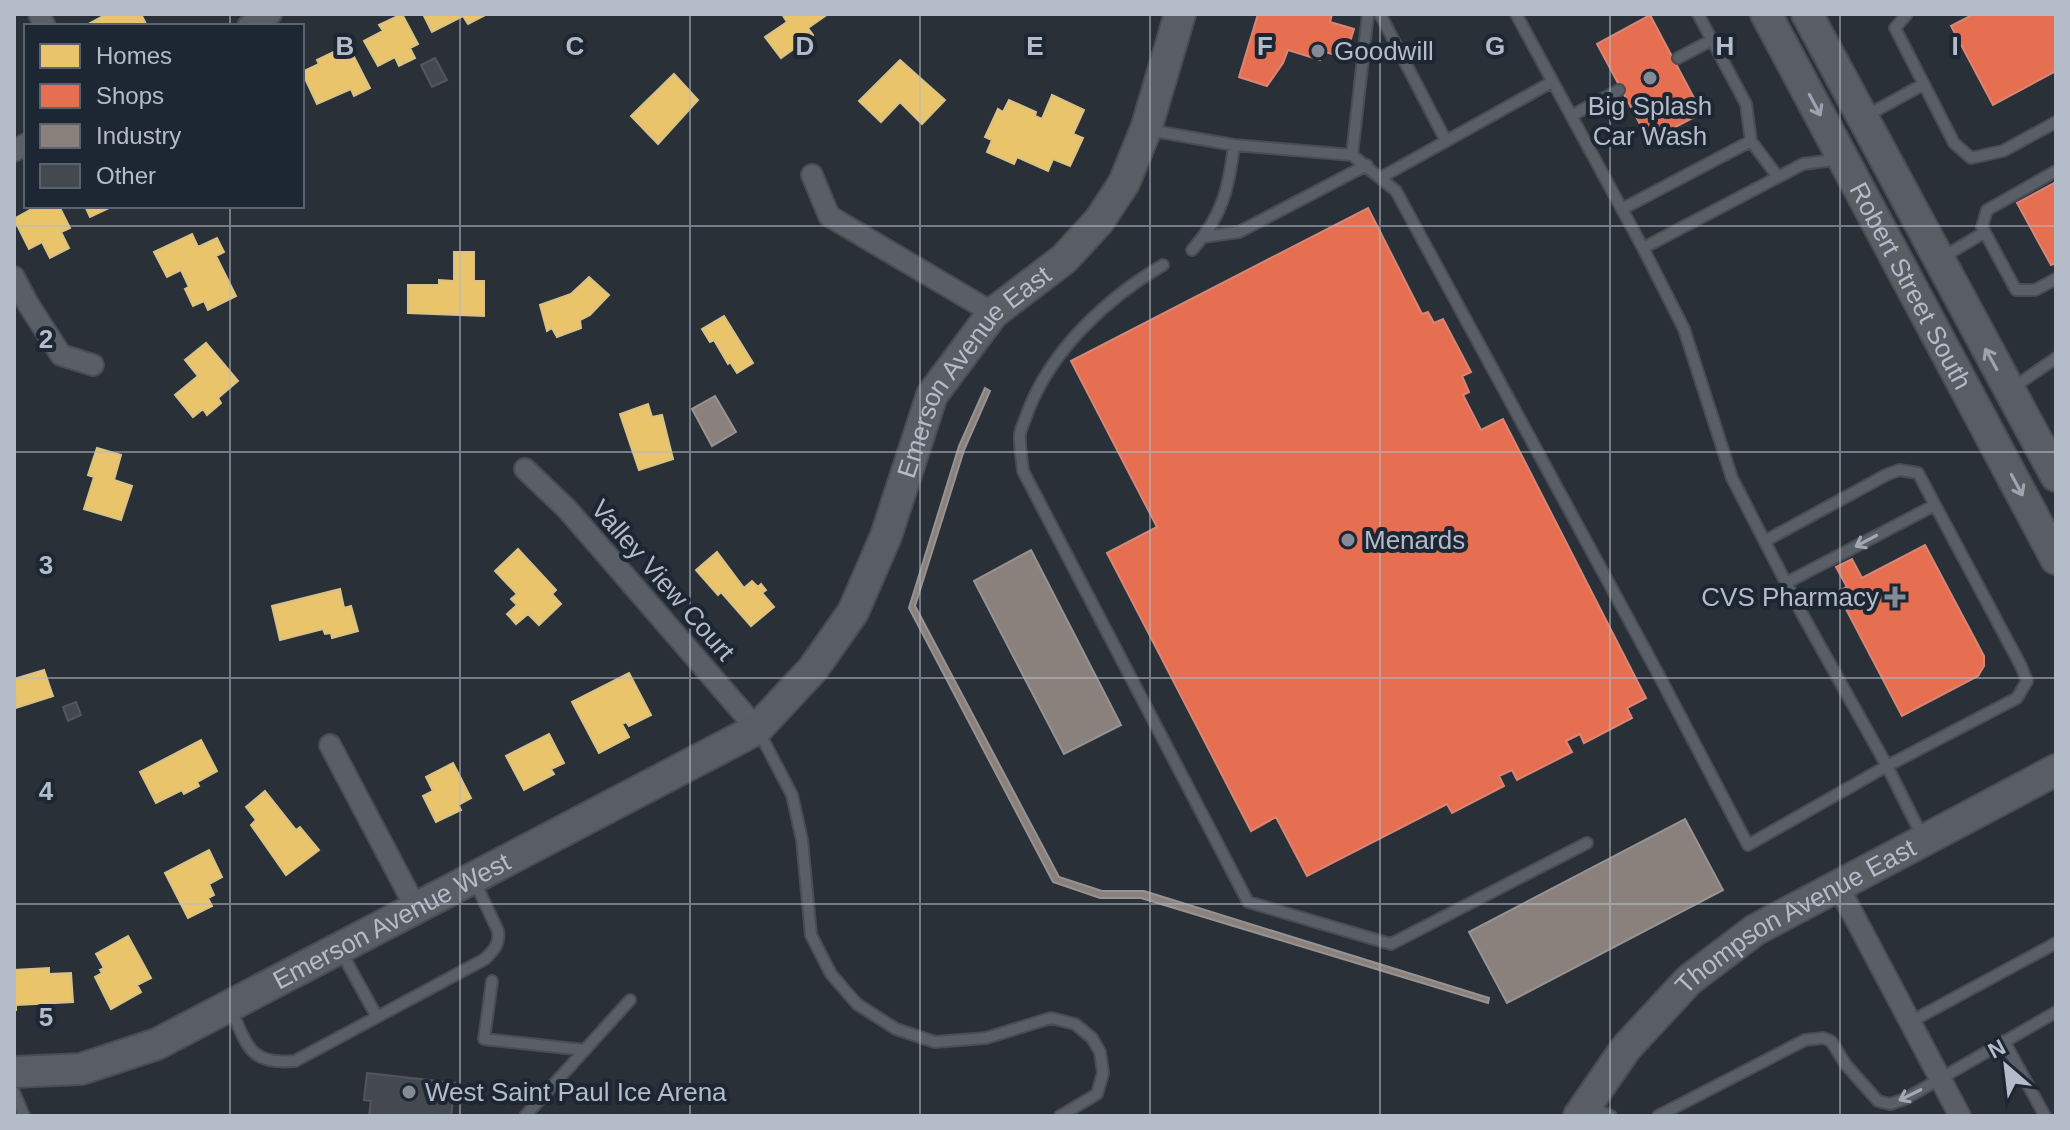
<svg xmlns="http://www.w3.org/2000/svg" width="2070" height="1130" font-family="Arial,sans-serif">
<style>
.homes{fill:#e9c46a;stroke:#d9c286;stroke-width:2}
.shops{fill:#e76f51;stroke:#d88675;stroke-width:2}
.industry{fill:#8a817c;stroke:#979393;stroke-width:2}
.building{fill:#444950;stroke:#52575f;stroke-width:2}
.lines{fill:none;stroke-linecap:round;stroke-linejoin:round}
.lane-casing{stroke:#484c53;stroke-width:14}
.street-casing{stroke:#484c53;stroke-width:24}
.secondary-casing{stroke:#484c53;stroke-width:34}
.lane{stroke:#5a5e66;stroke-width:10}
.street{stroke:#5a5e66;stroke-width:20}
.secondary{stroke:#595d64;stroke-width:30}
.oneway{stroke:#9da4b0}
.oneway2{stroke:#a2a9b5}
.grid{fill:none;stroke:#b4bcc9;stroke-width:2;stroke-opacity:0.55}
.poi-dot{fill:#848b96;stroke:#1d2633;stroke-width:3}
.labels{text-anchor:middle;stroke-width:8;stroke-linejoin:round;paint-order:stroke}
.poi-label{font-size:26px;fill:#b4bcc9;stroke:#1d2633;text-anchor:start}
.street-label{font-size:26px;fill:#b4bcc9;stroke:#1d2633}
.grid-label{font-size:26px;text-anchor:middle;font-weight:bold;fill:#b4bcc9;stroke:#1d2633;stroke-width:8;stroke-linejoin:round;paint-order:stroke}
</style>
<rect width="100%" height="100%" fill="#2a3038"/>
<path class="homes" d="M107,14h34l5,10 -54,2 -2,-3z
M402,14l16,30 -8,4 5,10 -16,8 -4,-9 -17,9 -14,-25 19,-10 -4,-6z
M423,14h64l-19,10 -5,-8 -31,16z
M782,14h46l-20,14 5,7 -32,23 -16,-21 22,-15z
M348,45l22,43 -16,8 -3,-7 -34,15 -15,-32 17,-8 -2,-4z
M900,60l45,40 -23,24 -22,-22 -19,20 -22,-21z
M674,74l24,26 -40,44 -27,-28z
M1052,95l32,15 -11,24 10,4 -13,28 -17,-7 -5,12 -31,-14 -3,7 -27,-12 5,-12 -7,-3 13,-28 5,3 6,-12 27,12 -1,4 7,3z
M37,206h22l11,22 -9,4 8,16 -19,10 -8,-16 -13,7 -15,-30z
M85,206h28l-23,11z
M192,234l6,13 19,-9 7,14 -8,4 20,40 -28,14 -4,-9 -11,5 -8,-17 4,-2 -8,-17 -14,7 -13,-25z
M454,252h20v29h10v35l-76,-3v-28h31v-5l15,1z
M589,277l20,18 -19,20 -10,5 1,8 -24,9 -5,-9 -5,3 -7,-26 31,-11z
M724,316l29,47 -16,10 -7,-11 -2,2 -14,-24 -4,2 -8,-13z
M206,343l32,38 -20,17 3,5 -14,12 -4,-6 -10,8 -18,-22 23,-19 -13,-16z
M648,404l4,13 10,-2 11,44 -34,11 -19,-56z
M97,448l24,7 -7,25 18,6 -11,34 -37,-11 10,-32 -6,-2z
M518,549l38,41 -4,4 9,10 -22,21 -11,-11 -12,10 -9,-10 10,-9 -6,-6 6,-5 -22,-23z
M717,552l27,36 8,-7 6,6 3,-3 5,6 -4,3 12,14 -23,19 -30,-34 -3,3 -22,-25z
M340,589l4,19 7,-2 7,25 -26,7 -1,-5 -6,1 -2,-5 -43,11 -8,-34z
M44,670l9,26 -37,12 -2,-29z
M629,673l22,42 -22,11 -3,-4 -4,2 7,13 -30,16 -27,-51z
M549,734l15,29 -13,6 3,5 -30,16 -18,-34z
M201,740l16,31 -20,11 2,4 -15,8 -2,-4 -26,13 -16,-31z
M453,763l18,35 -13,7 3,5 -25,12 -13,-26 10,-5 -7,-14z
M265,791l31,39 4,-3 19,23 -33,25 -35,-50 5,-5 -10,-13z
M209,850l13,27 -13,7 5,11 -6,3 4,8 -24,12 -23,-45z
M128,936l23,42 -14,7 4,7 -30,17 -16,-32 7,-4 -2,-3 4,-2 -8,-14z
M49,968v6l22,-1 2,29 -57,3v5h-2v-40z"/>
<path class="shops" d="M1258,14h74l-2,8 24,7 -9,29 -23,-7 -2,9 -32,-10 -5,13 -16,23 -28,-9z
M1974,14h82v57l-63,34 -42,-79z
M1650,15l52,98 -53,28 -52,-97z
M2056,182v81l-5,2 -34,-62z
M1368,208l54,106 6,-2 6,11 9,-4 28,53 -9,4 7,16 -6,3 18,35 22,-11 143,279 -19,10 5,10 -48,25 -4,-9 -14,7 6,11 -55,28 -5,-10 -13,6 5,10 -52,27 -5,-9 -140,72 -31,-59 -25,14 -144,-278 50,-26 -86,-166z
M1925,545l59,111v10l-6,10 -76,40 -65,-124 10,-5 -11,-20 16,-8 10,19z"/>
<path class="industry" d="M985,388l5,3 -26,59 -49,156 144,271 43,14h42l345,107 -1,5 -347,-105h-41l-47,-16 -144,-274 50,-162z
M715,396l21,36 -24,14 -20,-37z
M1031,550l90,175 -57,29 -90,-173z
M1685,819l38,71 -216,113 -38,-71z"/>
<path class="building" d="M435,58l12,22 -15,7 -11,-22z
M76,702l5,13 -13,6 -5,-14z
M367,1073l88,10 -4,33h-82l2,-15 -7,-1z"/>
<g class="lines">
<g class="lane-casing">
<path id="lane" d="M1380,14l66,127
M1516,14l127,234 160,-84 38,-5
M1907,14l-12,14 59,115 17,15 32,-7 53,-29
M1678,58l34,-18
M1571,116l48,-26
M1864,117l60,-33
M1148,130l86,15 118,10 44,36 259,477 93,177 139,-79 36,72
M1751,141l27,36
M1352,155l16,-141
M2056,171l-69,39 -5,17 34,63h19l21,-11
M1380,178l172,-96
M1622,209l129,-68 -5,-37 -48,-90
M1203,237l36,-5 128,-67
M1643,248l41,81 48,149 69,134 86,154 130,-68 10,-17 -6,-15 -103,-193 -19,-3 -13,5 -121,66
M1192,250c30,-33 37,-62 42,-105
M1943,257l42,-25
M1163,265c-56,33 -111,84 -135,146 -2,7 -7,16 -8,23 -1,12 2,25 3,37l225,431 143,42 196,-101
M2014,387l42,-29
M1786,583l149,-78
M758,730l34,65 10,45 9,95 20,39 26,30 39,25 39,13 51,-4 65,-20 24,6 17,14 8,14 3,21 -6,21 -37,22
M340,950l37,67
M492,981l-8,58 100,11
M230,1008c18,37 18,57 65,53l190,-102c9,-9 15,-15 13,-28l-24,-51
M1910,1022l146,-79
M2004,1041l41,75
M14,1092l10,24
M1591,1107l20,9
M525,1116l105,-116
M1658,1116l147,-76 18,-2 8,3 15,24 32,36 12,3 15,-5 151,-87"/>
</g>
<g class="street-casing">
<path id="street" d="M39,14l6,12
M248,26l23,-12
M14,151l12,-7
M812,175l17,41 164,97
M14,277l14,27 33,51 32,10
M525,469l42,40 190,220
M330,745l86,163
M1837,884l123,232"/>
</g>
<g class="secondary-casing">
<g id="secondary">
<path id="s1" d="M1766,14l290,545"/>
<path d="M1807,14l249,462"/>
<path id="s2" d="M14,1072l67,-3 76,-25 600,-315 56,-60 40,-57 33,-76 46,-141 61,-82 71,-54 35,-38 25,-38 22,-54 34,-115"/>
<path id="s3" d="M1579,1116l47,-68 63,-68 66,-50 301,-160"/>
</g>
</g>
<use href="#lane" class="lane"/>
<use href="#street" class="street"/>
<use href="#secondary" class="secondary"/>
</g>
<defs><path id="oneway-shaft" d="M-6 0H5M1.5-3L5.5 0L1.5 3" fill="none" stroke-width="1.6" stroke-linecap="round" stroke-linejoin="round" transform="scale(2)"/></defs>
<g class="oneway">
<use href="#oneway-shaft" transform="translate(1815 105) rotate(62)"/>
<use href="#oneway-shaft" transform="translate(1991 359) rotate(-119)"/>
<use href="#oneway-shaft" transform="translate(2017 485) rotate(62)"/>
</g>
<g class="oneway2">
<use href="#oneway-shaft" transform="translate(1866 541) rotate(152)"/>
<use href="#oneway-shaft" transform="translate(1910 1095) rotate(154)"/>
</g>
<path class="grid" d="M230,14v12M460,14v1102M690,14v1102M920,14v1102M1150,14v1102M1380,14v1102M1610,14v1102M1840,14v1102M230,206v910M14,226h2042M14,452h2042M14,678h2042M14,904h2042"/>
<g class="poi-dot">
<circle cx="1318" cy="51" r="8"/>
<circle cx="1650" cy="78" r="8"/>
<circle cx="1348" cy="540" r="8"/>
<path d="M1891 585h8v8h8v8h-8v8h-8v-8h-8v-8h8z"/>
<circle cx="409" cy="1092" r="8"/>
</g>
<g class="labels">
<g class="poi-label">
<text x="1334" y="60">Goodwill</text>
<text x="1650" y="115" text-anchor="middle">Big Splash<tspan x="1650" dy="30">Car Wash</tspan></text>
<text x="1364" y="549">Menards</text>
<text x="1879" y="606" text-anchor="end">CVS Pharmacy</text>
<text x="425" y="1101">West Saint Paul Ice Arena</text>
</g>
<g class="street-label">
<text dy="9" stroke="none"><textPath href="#s1" startOffset="308">Robert Street South</textPath></text>
<text dy="9" stroke="none"><textPath href="#s2" startOffset="1250">Emerson Avenue East</textPath></text>
<text transform="translate(663 580) rotate(49)" y="9">Valley View Court</text>
<text dy="9" stroke="none"><textPath href="#s3" startOffset="300">Thompson Avenue East</textPath></text>
<text dy="9" stroke="none"><textPath href="#s2" startOffset="412">Emerson Avenue West</textPath></text>
</g>
</g>
<g class="grid-label">
<text x="345" y="55">B</text>
<text x="575" y="55">C</text>
<text x="805" y="55">D</text>
<text x="1035" y="55">E</text>
<text x="1265" y="55">F</text>
<text x="1495" y="55">G</text>
<text x="1725" y="55">H</text>
<text x="1955" y="55">I</text>
<text x="46" y="348">2</text>
<text x="46" y="574">3</text>
<text x="46" y="800">4</text>
<text x="46" y="1026">5</text>
</g>
<rect width="2070" height="1130" fill="none" stroke="#b4bcc9" stroke-width="32"/>
<rect x="24" y="24" width="280" height="184" fill="#1d2633" stroke="#59626f" stroke-width="2"/>
<rect x="40" y="44" width="40" height="24" fill="#e9c46a" stroke="#59626f" stroke-width="2"/>
<text x="96" y="64" font-size="24" fill="#b4bcc9">Homes</text>
<rect x="40" y="84" width="40" height="24" fill="#e76f51" stroke="#59626f" stroke-width="2"/>
<text x="96" y="104" font-size="24" fill="#b4bcc9">Shops</text>
<rect x="40" y="124" width="40" height="24" fill="#8a817c" stroke="#59626f" stroke-width="2"/>
<text x="96" y="144" font-size="24" fill="#b4bcc9">Industry</text>
<rect x="40" y="164" width="40" height="24" fill="#444950" stroke="#59626f" stroke-width="2"/>
<text x="96" y="184" font-size="24" fill="#b4bcc9">Other</text>
<g transform="translate(2006 1066) rotate(332)" stroke="#1d2633" stroke-width="6" paint-order="stroke">
<path d="M0-6L14 30L0 20L-14 30Z" fill="#b4bcc9"/>
<text y="-12" font-size="22" font-weight="bold" text-anchor="middle" fill="#b4bcc9">N</text>
</g>
</svg>
